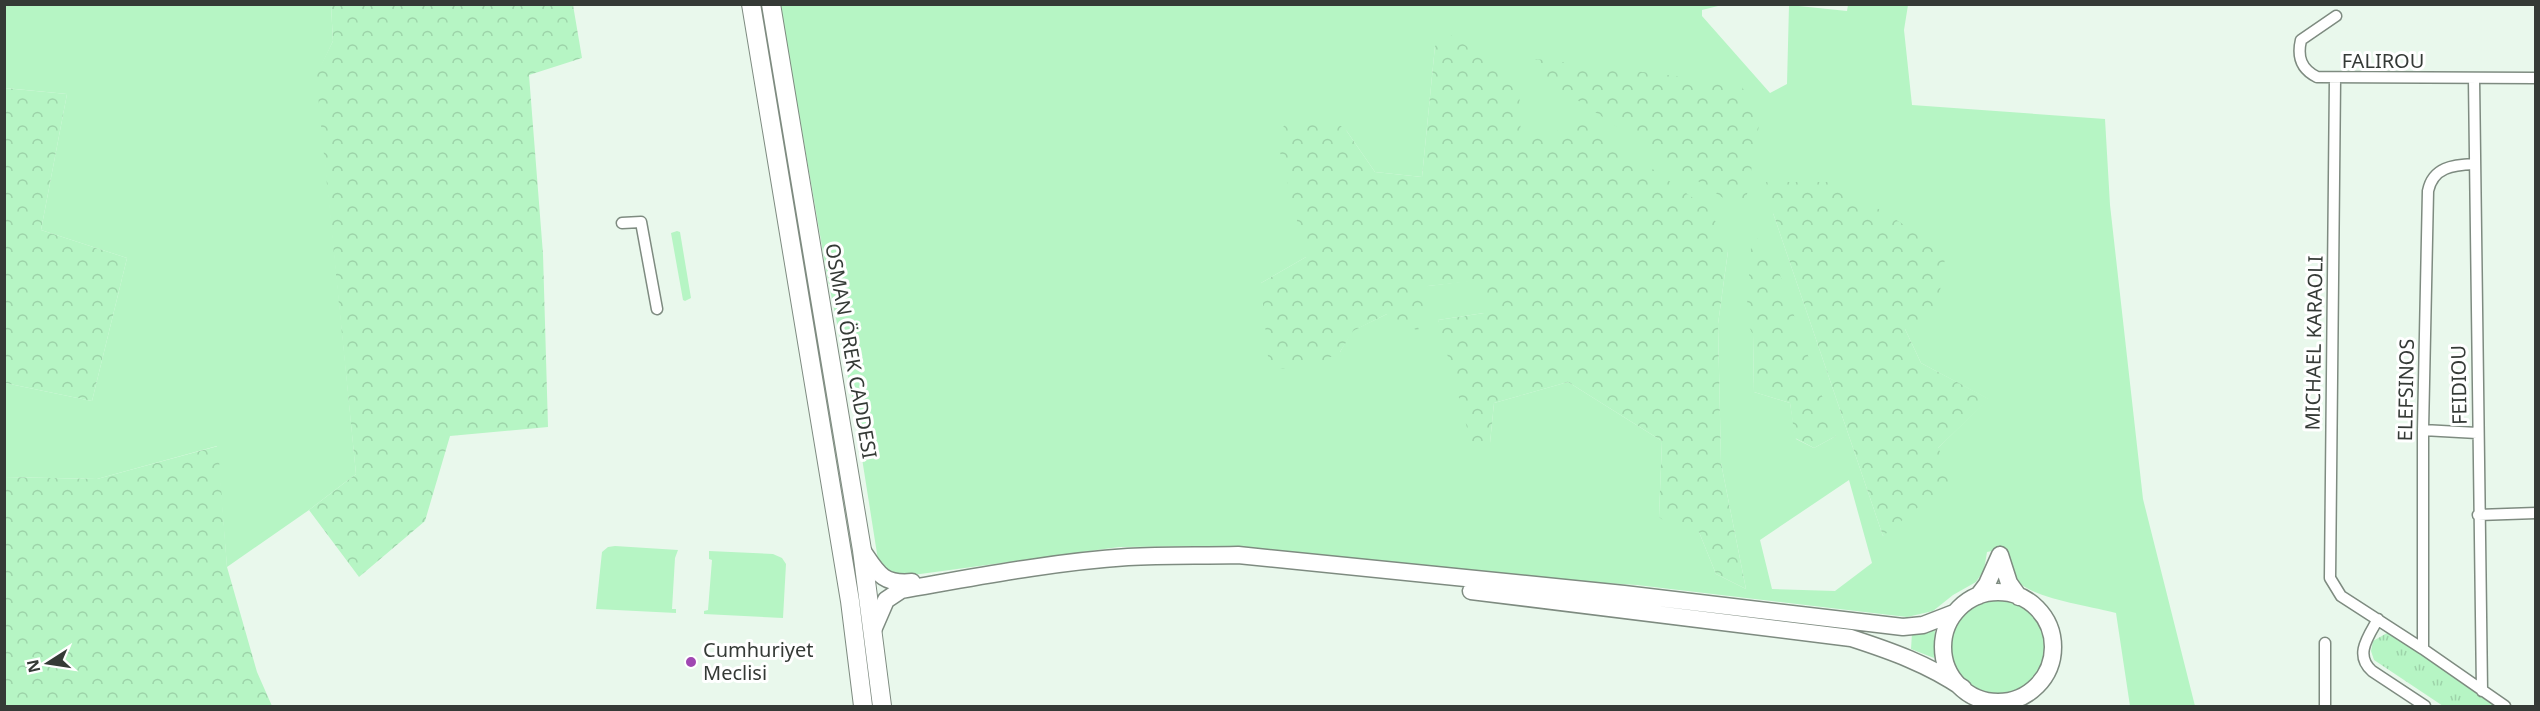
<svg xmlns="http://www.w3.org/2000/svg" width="2540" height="711" font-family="'Noto Sans',sans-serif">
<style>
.green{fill:#b6f5c4;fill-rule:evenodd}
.forest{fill:url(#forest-crowns)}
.park{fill:url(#park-tufts)}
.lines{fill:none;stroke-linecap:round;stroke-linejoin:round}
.street-casing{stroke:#7e8b80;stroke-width:13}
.secondary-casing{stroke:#7e8b80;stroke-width:19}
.primary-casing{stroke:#7e8b80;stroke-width:20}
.street{stroke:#fff;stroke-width:10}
.secondary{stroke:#fff;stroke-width:16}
.primary{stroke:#fff;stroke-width:18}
.poi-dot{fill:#a047b2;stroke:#fff;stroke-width:2}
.labels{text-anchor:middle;stroke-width:6;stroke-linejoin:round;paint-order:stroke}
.street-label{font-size:20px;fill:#353a36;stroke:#fff}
.poi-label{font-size:20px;fill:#353a36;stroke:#fff;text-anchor:start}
</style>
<defs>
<pattern id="forest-crowns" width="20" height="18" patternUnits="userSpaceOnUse" patternTransform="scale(1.5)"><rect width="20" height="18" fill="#b6f5c4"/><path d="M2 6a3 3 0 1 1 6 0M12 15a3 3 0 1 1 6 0" fill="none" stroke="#9dd3a9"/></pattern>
<pattern id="park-tufts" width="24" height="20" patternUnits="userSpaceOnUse" patternTransform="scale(1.5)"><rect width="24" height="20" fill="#b6f5c4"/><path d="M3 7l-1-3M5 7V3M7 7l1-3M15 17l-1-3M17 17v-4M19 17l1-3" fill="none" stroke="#9dd3a9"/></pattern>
</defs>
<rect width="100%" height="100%" fill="#e9f8ec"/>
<path class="green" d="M5,5h326l2,36 -16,34 39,399 -47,36 -82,57 -10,-121 -120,33 -92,-2v-94l87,18 35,-143 -86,-28 26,-136 -62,-6z
M780,5h942l-20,5v6l68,77 17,-9 2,-79 58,6 1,-6h60l-4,25 8,75 193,14 5,86 33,294 52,207h-65l-14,-93c-25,-7 -83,-14 -100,-33 -7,-9 -7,-21 -9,-32l-20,4 -3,18 -8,12 -23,13 -20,16 -26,6 -270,-32 -98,-6 -313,-33 -107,1 -221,30 -9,-4 -11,-13 -25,-159 -26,-126zM1435,46l86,96 207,109 -10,73 3,139 25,126 -30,-15 -17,-42 -40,-15 3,-76 -94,-59 -74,21 -4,40 -52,-123 46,-7v-34l-56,7 -41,28 -35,17 -12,21 -79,-69 45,-26 40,-127 29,42 47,5zM1773,213l132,116 16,34 67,36 -50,49 -55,88zM1753,335l83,101 -22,12 -18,-9 -6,-36 -36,-11zM1849,480l23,83 -37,28 -63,-2 -12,-49z
M677,231l3,1 11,66 -6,3 -2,-1 -12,-67z
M615,546l63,4 -3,8 -3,51h4v4l-80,-4 6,-57 6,-5z
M709,551l64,3 9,4 4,6 -3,54 -79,-4v-3l4,-1 4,-50 -3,-1z
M1951 647a47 47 0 1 1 94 0a47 47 0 1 1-94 0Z
M1935,629l-1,29 -23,-9 1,-16z"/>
<path class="forest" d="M331,5h242l9,53 -53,17 14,179 5,173 -98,9 -25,85 -66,56 -50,-67 47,-36 -40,-399 17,-34z
M1449,34l70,48 2,60 66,-20 124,89 17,40 -10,73 3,139 25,126 -30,-15 -17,-42 -18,2 -22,-17 3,-76 -94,-59 -74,21 -4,40 -17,7 -35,-130 46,-7v-33l-56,6 -10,45 -31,-17 -34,17 -13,21 -36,19 -35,-4 -8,-84 45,-26 -30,-121 15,-19 39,1 16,12 29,42 47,5 13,-131z
M1536,59l205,25 18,41 -15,87 -213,-143z
M4,88l63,6 -26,136 86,28 -35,143 -87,-18z
M1766,182h62l56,30 62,40 -11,71 -30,6 16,34 68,36 -51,49 16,30 -71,58 -110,-323z
M1752,233l21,22 63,181 -22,12 -19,-10 -5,-35 -36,-11 -1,-57 -7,-15z
M218,446l9,121 30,105 15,34h-267v-229l92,2z"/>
<path class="park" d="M2387,633l5,1 106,72h-55l-69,-46 -3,-9 2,-10z"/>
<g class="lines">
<g class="street-casing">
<path id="street" d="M2336,16l-35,24c-4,17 0,29 16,37l219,1
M2335,79l-5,499 11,18 82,53 82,57
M2474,79l8,612
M622,223l19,-1 16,87
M2423,430l54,3
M2478,515l58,-2
M2378,619c-10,18 -24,36 -6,52l53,35
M2325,643v63
M2423,649v-219l5,-239c5,-24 25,-26 46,-27"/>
</g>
<g class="secondary-casing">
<path id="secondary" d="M862,550c15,22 20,35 50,32
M2000,555l9,28 10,14
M1471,591l380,47c40,13 77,26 112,50
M1943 647a55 55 0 1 1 110 0a55 55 0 1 1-110 0Z
M1978,596l9,-12 13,-29
M873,630l13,-30 15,-10c75,-13 151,-28 227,-33 37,-2 74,-1 110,-2l386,39 279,33 20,-2 31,-12"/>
</g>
<g class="primary-casing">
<path id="primary" d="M751,4l99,597 13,105
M771,4l91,546 20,156"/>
</g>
<use href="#street" class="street"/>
<use href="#secondary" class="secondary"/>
<use href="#primary" class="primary"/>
</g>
<circle class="poi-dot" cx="691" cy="662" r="6"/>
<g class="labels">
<g class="street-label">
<text x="2383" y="68">FALIROU</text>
<text transform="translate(2314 343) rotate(-89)" y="7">MICHAEL KARAOLI</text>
<text transform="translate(851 351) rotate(80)" y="7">OSMAN ÖREK CADDESI</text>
<text transform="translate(2459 385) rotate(-91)" y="7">FEIDIOU</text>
<text transform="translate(2406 390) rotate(-89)" y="7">ELEFSINOS</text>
</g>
<g class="poi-label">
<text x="703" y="657">Cumhuriyet<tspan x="703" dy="23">Meclisi</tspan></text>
</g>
</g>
<rect width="2540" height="711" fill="none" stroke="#353a36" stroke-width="12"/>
<g transform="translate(48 663) rotate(258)" stroke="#ffffff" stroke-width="4.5" paint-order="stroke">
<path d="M0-4.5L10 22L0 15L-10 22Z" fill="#353a36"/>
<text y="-9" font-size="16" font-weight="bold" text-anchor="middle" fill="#353a36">N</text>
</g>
</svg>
